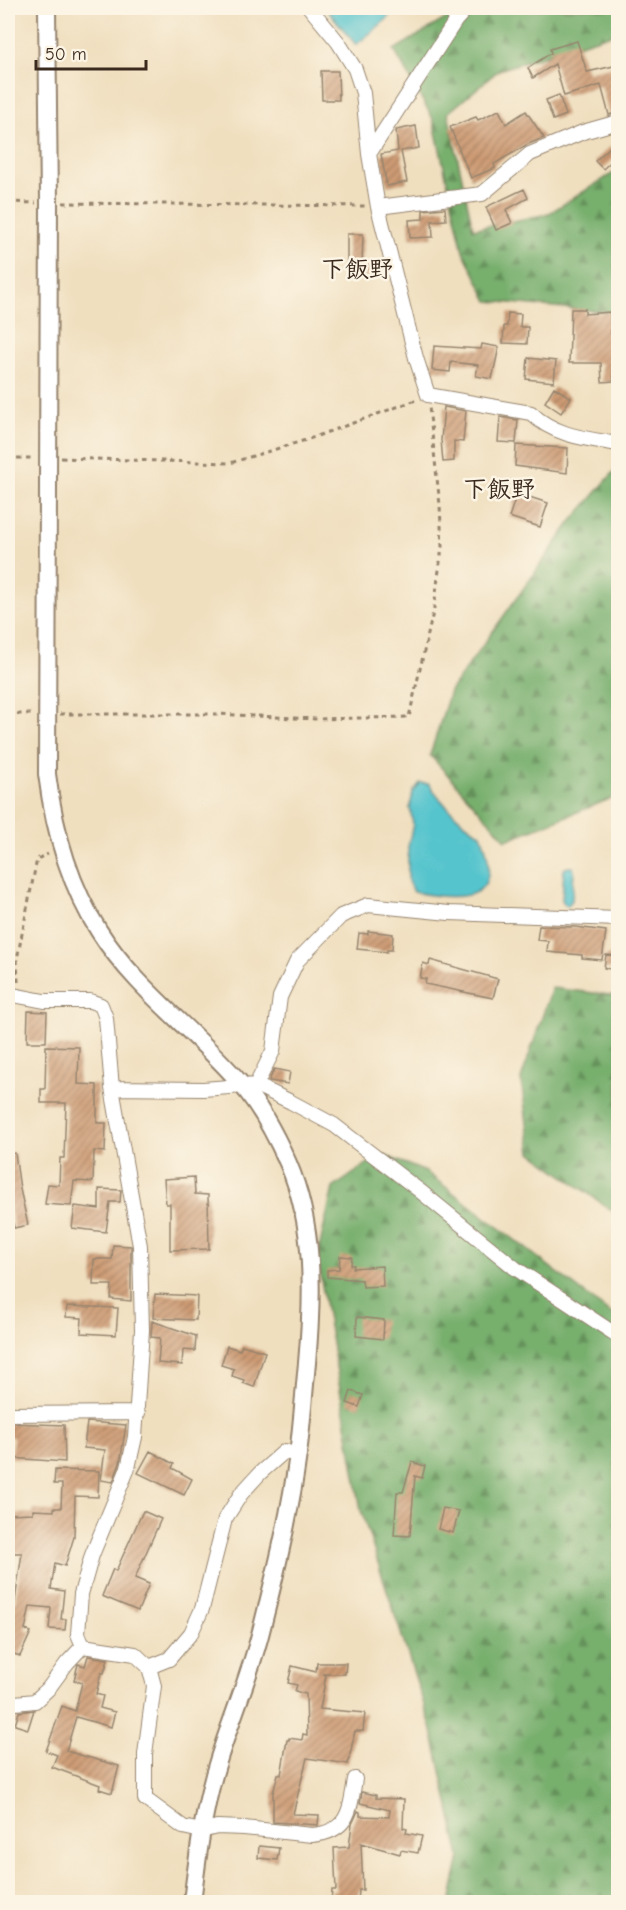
<svg xmlns="http://www.w3.org/2000/svg" width="626" height="1910" font-family="'Comic Neue','Klee One',sans-serif">
<style>
.forest{fill:url(#forest-firs);stroke:#596c46;stroke-width:1.5}
.water{fill:#57c4cd;stroke:#497776;stroke-width:1.5}
.building{fill:url(#building-hatch)}
.lines{fill:none;stroke-linecap:round;stroke-linejoin:round}
.minor-casing{stroke:#96846e;stroke-width:16}
.tertiary-casing{stroke:#96846e;stroke-width:20}
.path{stroke:#96846e;stroke-width:3;stroke-dasharray:4.5 4.5;stroke-linecap:butt}
.minor{stroke:#fff;stroke-width:14}
.tertiary{stroke:#fff;stroke-width:16}
.labels{text-anchor:middle;stroke-width:5;stroke-linejoin:round;paint-order:stroke}
.neighbourhood-label{font-size:24px;font-weight:bold;fill:#3b2a1e;stroke:#fcf5e5}
</style>
<defs>
<pattern id="forest-firs" width="22" height="20" patternUnits="userSpaceOnUse" patternTransform="scale(1.5)"><rect width="22" height="20" fill="#77af6d"/><path d="M5 1l3.5 6h-7zM16 11l3.5 6h-7z" fill="#638f59"/></pattern>
<pattern id="building-hatch" width="6" height="6" patternUnits="userSpaceOnUse" patternTransform="scale(1.5)"><rect width="6" height="6" fill="#cd9b74"/><path d="M-1 1l2-2M0 6l6-6M5 7l2-2" fill="none" stroke="#a87f5f"/></pattern>
</defs>
<rect width="100%" height="100%" fill="#fcf5e5"/>
<filter id="ink" filterUnits="userSpaceOnUse"><feTurbulence type="fractalNoise" baseFrequency=".0167" numOctaves="2"/><feDisplacementMap in="SourceGraphic" scale="12" xChannelSelector="R" yChannelSelector="G"/><feConvolveMatrix kernelMatrix="1 2 1 2 8 2 1 2 1" color-interpolation-filters="sRGB"/></filter>
<filter id="wash" filterUnits="userSpaceOnUse"><feTurbulence type="fractalNoise" baseFrequency=".008" numOctaves="4" result="noise"/><feDisplacementMap in="SourceGraphic" scale="24" xChannelSelector="R" yChannelSelector="G"/><feGaussianBlur stdDeviation="1.35" result="paint"/><feColorMatrix in="noise" values="0 0 0 0 0 0 0 0 0 0 0 0 0 0 0 0 0 1.4 0 .05"/><feComposite in="paint" operator="in"/></filter>
<g filter="url(#wash)">
<rect width="100%" height="100%" fill="#f0dfbf"/>
<path class="forest" d="M463,8h155v24l-119,38 -51,43 25,116 75,-15 70,-44v143l-130,-12 -25,-50 -30,-132 -39,-69z
M618,467v329l-112,44 -76,-85 20,-64 121,-169z
M552,988l66,8v219l-87,-63 -10,-73z
M381,1154l45,18 184,141 8,2v587h-168l10,-45 -29,-131 -70,-216 -44,-253 16,-69z"/>
<path class="water" d="M326,8h67l-6,11 -31,26z
M420,783l9,1c14,21 30,37 52,50 25,67 -14,68 -68,58l-5,-11v-34l5,-23 -3,-16 3,-16z
M568,867h5l1,4 -2,29 -4,6 -3,-1 -3,-5 2,-31z"/>
<g id="blocks">
<path class="building" d="M577,41l10,31 31,-7v47l-9,3 -8,-30 -37,11 -9,-32 -22,14 -5,-10 23,-15 -1,-4z
M321,71h17l1,29h-17z
M559,95l7,20 -13,5 -7,-20z
M499,110l7,14 20,-13 18,27 -16,6 -34,20 1,4 -24,10 -21,-51 26,-10 2,3z
M416,126l3,22 -18,3 6,31 -20,4 -6,-32 17,-3 -2,-21z
M611,146l7,9 -15,14 -8,-8z
M524,189l4,9 -22,12 6,13 -16,7 -10,-23z
M445,208l1,12 -14,1 1,16 -23,1 -1,-18 14,-1v-9z
M347,234h16l-1,33 -15,-1z
M375,263l4,11 -12,4 -4,-10z
M571,309h14v5l25,-2 1,22h4l1,23h-4l2,24 -12,1 -1,-19h-32z
M508,313l13,1 -1,13h8l-1,17 -24,-1 1,-17h3z
M482,344l17,3 -7,32 -16,-3 2,-11 -27,-3 -1,10 -18,-2 2,-24 47,3z
M528,358l28,3 -2,21 -28,-3z
M554,387l17,11 -10,15 -16,-11z
M444,407l22,4 -3,31 -9,-1v20l-11,1 -2,-22z
M500,417l18,3 -2,23 -18,-1z
M516,445l52,3 -1,25 -52,-7z
M517,493l31,10 -8,24 -31,-10z
M539,926l37,1 30,4 -4,29 -20,-2v-3l-35,-3 1,-11 -11,-1z
M368,931l25,3 -1,16h-5v2l-30,-3 2,-16 9,1z
M606,955l12,1 -2,14 -12,-2z
M430,960l68,19 -5,19 -68,-14 1,-5 -6,-1 3,-15 6,2z
M28,1011l19,1 -1,30h-19z
M46,1046l33,1 -1,37 19,1v38h9l-1,29 -11,-1 -1,31 -19,-1 -3,25 -26,-2 3,-20 11,1 1,-27h4l2,-55h-25v-14h4z
M274,1069l16,3 -2,12 -19,-3z
M15,1153l5,36 8,36 -14,3 -6,-28v-46z
M194,1177l1,17 13,1 1,54 -39,1v-46h-4l-2,-25z
M99,1189l22,1 -1,12h-10l-4,30 -34,-4 3,-22 24,3z
M113,1245l18,1v55l-20,-2 1,-14h-19l1,-26h18z
M340,1256l12,1 -1,8h3l-1,3 29,-2 1,20 -20,1 -1,-7 -35,-3v-7l12,-1z
M155,1294l42,2 -1,24 -43,-2z
M67,1306l51,2 -2,27 -35,-2 1,-15 -16,-1z
M357,1317l27,3 -1,19 -27,-3z
M152,1321l44,15 -1,15 -12,-1 -1,15 -24,-2 2,-25 -9,-1z
M242,1345l23,7 -11,35 -11,-4 1,-3 -12,-4 2,-7 -13,-4 6,-19 13,4z
M351,1391l12,4 -4,12 -12,-4z
M87,1422l39,3 -6,38 -7,19 -12,-2 4,-30 -21,-2z
M8,1423l56,2 1,37 -54,-4 2,-21h-5z
M150,1451l24,13 -2,4 20,11 -8,16 -46,-22z
M412,1462l13,4 -3,12 -7,-2 -5,60 -16,-1 3,-43h6z
M55,1470l44,1 -1,26 -23,-1 -1,41 -9,29 -10,-3 -4,26 13,2 -3,28h5l-1,11 -16,-1 2,-21 -21,-2 -5,24 6,2 -11,24 -12,-4v-32l1,-7 4,1 9,-61h-13l-1,-39 25,-1v-3l21,1v-3h7l1,-24h-8z
M443,1508l16,3 -6,22 -15,-4z
M143,1511l18,8 -26,59 14,6 -11,27 -36,-15 11,-27 3,2z
M88,1656l20,3 -4,14h-3l-5,21 7,2 -3,12 15,4 -4,15 -35,-10 -10,34 53,15 -7,27 -13,-4 1,-4 -48,-18 5,-12 -11,-4 16,-45 13,5 7,-28 -8,-3 4,-16 7,2z
M317,1663h29l-1,11h-22l3,1 -6,34 45,4 -2,18h-8l-7,33 -41,-6 -14,56 26,1 -1,10 -45,-3v-29l5,-19 3,1 6,-35h2v-2l13,2 1,-6 4,1 -1,-41 -11,-3 2,-6 -9,-2 4,-17 24,6z
M34,1710l-6,19 -13,-4 4,-13z
M362,1792l14,3v3l28,1 -1,29 4,1 -1,4 16,3 -4,17 -17,-3 -1,4 -39,-11 2,47h-4l-1,12h-27l1,-12h4l-2,-42 15,-1 3,-23 6,-13 2,1v4l29,1 1,-7 -30,-7z
M259,1846l20,2 -2,12 -19,-2z"/>
</g>
</g>
<g filter="url(#ink)">
<use href="#blocks" fill-opacity="0" stroke="#96846e" stroke-width="1.5"/>
<g class="lines">
<g class="minor-casing">
<path id="minor" d="M310,8l28,34 17,27 8,24 6,61 9,53 38,151 12,37 103,18c23,23 57,26 87,31
M369,154l87,-134 11,-12
M378,207l104,-13 48,-40 53,-22 35,-10
M8,994l36,7h46l11,4 5,13 6,70 28,158 2,84 -7,107 -7,31 -36,87 -11,39 -3,40 5,12 52,8 14,13 5,19 -9,68v45l38,28 18,4 16,-4 27,1 68,7c37,-3 38,-25 43,-56
M256,1085l17,-34 7,-54 17,-36 44,-45 27,-11 81,8 169,6
M112,1088l91,1 53,-4 35,17 43,23 86,66 95,77 103,68
M8,1414l130,-1
M149,1667l20,-8 22,-26 11,-24 23,-90 16,-25 19,-21 25,-22 13,5
M8,1706l7,-3 20,-2 13,-12 19,-26 16,-17"/>
</g>
<g class="tertiary-casing">
<path id="tertiary" d="M47,8l2,195 -2,571c7,55 21,109 52,157 37,59 97,100 142,153 19,22 35,52 47,79 27,62 25,133 19,200 -3,30 -5,61 -9,91 -8,61 -23,122 -38,181 -11,42 -28,82 -41,123 -15,47 -21,95 -27,144"/>
</g>
<path class="path" d="M8,202l28,1
M63,203l303,3
M8,458h25
M61,458l169,5 79,-24 107,-39
M8,714h25
M60,714h156l99,5 94,-2 25,-109 8,-61 -2,-42 -11,-98
M18,982l-1,-23 20,-100 11,-5"/>
<use href="#minor" class="minor"/>
<use href="#tertiary" class="tertiary"/>
</g>
</g>
<g class="labels">
<g class="neighbourhood-label">
<text x="357" y="277">下飯野</text>
<text x="499" y="497">下飯野</text>
</g>
</g>
<rect width="626" height="1910" fill="none" stroke="#fcf5e5" stroke-width="30"/>
<path d="M36 60v9h110v-9" fill="none" stroke="#3b2a1e" stroke-width="3"/>
<text x="45" y="60" font-size="18" fill="#3b2a1e" stroke="#fcf5e5" stroke-width="4.5" paint-order="stroke">50 m</text>
</svg>
